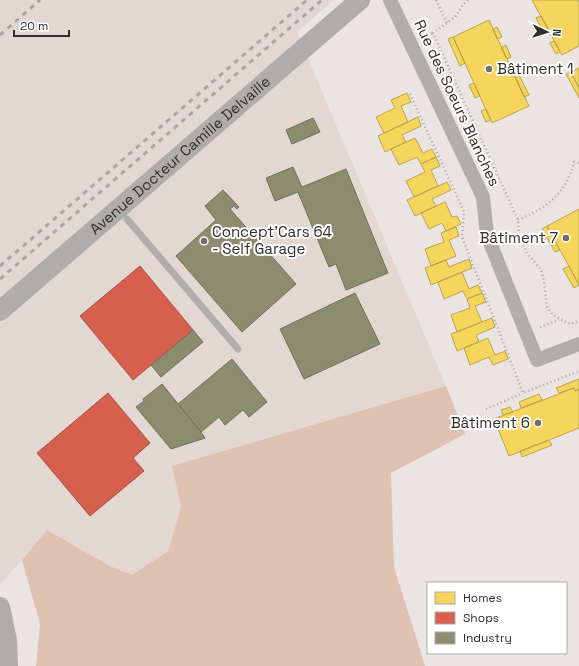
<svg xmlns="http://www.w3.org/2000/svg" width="579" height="666" font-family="'Space Grotesk',sans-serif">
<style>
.built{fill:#e3d7d1}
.forest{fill:#dec1b0}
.homes{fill:#f6d55c;stroke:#bba34d}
.shops{fill:#d6604d;stroke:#a45143}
.industry{fill:#8c8c6e;stroke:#71705a}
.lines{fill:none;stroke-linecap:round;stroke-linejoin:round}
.path{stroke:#a8a6a5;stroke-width:2.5;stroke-dasharray:1 3;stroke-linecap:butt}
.lane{stroke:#afaeac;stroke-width:7}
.street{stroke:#afaeac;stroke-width:14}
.secondary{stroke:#afadab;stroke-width:20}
.rail{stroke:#a9a7a6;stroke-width:3;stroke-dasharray:5 5;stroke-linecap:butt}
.poi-dot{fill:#726d6b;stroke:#fff;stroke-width:1.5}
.labels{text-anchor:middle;stroke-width:4;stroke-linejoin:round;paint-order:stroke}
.poi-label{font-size:15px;fill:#312d2b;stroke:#fff;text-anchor:start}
.street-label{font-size:15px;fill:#312d2b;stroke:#fff}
</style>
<rect width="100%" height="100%" fill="#eae5e2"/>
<path class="built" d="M0,0h334l-37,32 149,354 -274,80 9,41 -13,44 -36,25 -22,-10 -63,-36 -25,30 -22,24z"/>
<path class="forest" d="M446,386l19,48 -74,39 3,94 31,99h-389l4,-42 -18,-64 25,-30 63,36 22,9 36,-24 13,-44 -9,-41z"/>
<path class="homes" d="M532,0h46l1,3v43l-17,9z
M541,16l7,12 -5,3 -7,-13z
M489,20l40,86 -37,17 -39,-86z
M497,27l5,10 -5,2 -4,-10z
M453,37l12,26 -5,3 -12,-27z
M554,41l6,11 -4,2 -6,-11z
M506,45l5,12 -4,2 -6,-11z
M579,68v20l-8,-16z
M571,72l8,16v10l-13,-24z
M518,73l11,22 -5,2 -10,-22z
M474,83l6,13 -5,2 -6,-13z
M407,93l4,9 -10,4 7,16 -24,11 -8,-16 19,-9 -4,-8z
M486,109l5,11 -5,2 -5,-11z
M418,117l3,9 -19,9 4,7 -21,10 -7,-16z
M415,138l8,15 9,-4 4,8 -15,7 -4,-7 -18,8 -8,-16z
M436,157l4,9 -9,4 7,16 -24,11 -8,-16 19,-9 -4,-8z
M447,182l4,8 -19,9 4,7 -21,10 -8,-16z
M445,202l7,15 5,-1 4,8 -15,7 -4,-8 -13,6 -8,-16z
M579,209v76l-32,-59z
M547,226l13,24 -5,2 -13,-23z
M456,227l3,9 -10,4 7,16 -25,10 -6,-17 19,-7 -3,-9z
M469,259l3,9 -41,17 -6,-17 21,-8 3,7z
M569,266l10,19 -5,3 -11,-19z
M462,272l7,17 9,-4 4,8 -15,6 -4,-8 -19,8 -6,-17z
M482,293l4,9 -11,4 7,16 -25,10 -6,-17 19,-7 -3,-9z
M492,318l3,9 -19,8 3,7 -22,9 -6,-17z
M488,338l7,17 10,-4 3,8 -15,6 -4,-8 -19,8 -6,-17z
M579,379v10l-4,2 -1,-3 -15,5 -3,-5z
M574,388l1,3 4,-2v39l-70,28 -15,-37z
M539,394l3,6 -21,8 -2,-6z
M510,407l3,5 -10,3 -2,-5z
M549,440l3,5 -30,12 -2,-6z"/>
<path class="shops" d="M140,266l53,64 -60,50 -53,-64z
M108,393l42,50 -17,15 11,13 -54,45 -53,-63z"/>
<path class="industry" d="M313,118l7,14 -28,12 -6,-14z
M293,167l9,20 44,-18 42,104 -42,17 -10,-26 -7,3 -31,-75 -23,9 -9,-23z
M223,190l16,17 -2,2 -3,-3 -4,3 66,75 -54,48 -66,-76 40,-36 -11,-14z
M355,293l25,51 -76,35 -24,-50z
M193,330l10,12 -42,35 -10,-12z
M232,359l35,43 -18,15 -6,-7 -18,15 -6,-8 -18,15 -23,-28z
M162,384l39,48 4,6 -34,11 -35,-42 8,-6 -1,-2z"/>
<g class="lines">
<path class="path" d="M436,0l11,23
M468,0l-5,5 -8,12 -22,16 85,187 1,16 8,17 14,17 3,11 3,26 5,7 8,5 10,5 9,-3
M424,37l9,-4
M410,94l51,111 3,7 -2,25 61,156 56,-22
M518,220c30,-13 47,-25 56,-58l5,1
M540,327l19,-7
M486,409l37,-16"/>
<path class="lane" d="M127,219l111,130"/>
<path class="street" d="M390,0l93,197 4,38 50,125 42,-16"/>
<g class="secondary">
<path id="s1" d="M0,311l360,-311"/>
<path d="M0,607l7,33 1,26"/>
</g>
<path class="rail" d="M0,35l40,-35
M0,266l307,-266
M0,279l322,-279"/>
</g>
<g class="poi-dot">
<circle cx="489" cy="69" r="4"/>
<circle cx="566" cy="238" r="4"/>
<circle cx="204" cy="241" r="4"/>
<circle cx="538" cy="423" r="4"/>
</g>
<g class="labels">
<g class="poi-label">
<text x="497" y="74">Bâtiment 1</text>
<text x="212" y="237">Concept'Cars 64<tspan x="212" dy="17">- Self Garage</tspan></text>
<text x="558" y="243" text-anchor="end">Bâtiment 7</text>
<text x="530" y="428" text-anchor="end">Bâtiment 6</text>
</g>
<g class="street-label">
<text transform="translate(457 103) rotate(65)" y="5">Rue des Soeurs Blanches</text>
<text dy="5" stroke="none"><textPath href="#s1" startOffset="238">Avenue Docteur Camille Delvaille</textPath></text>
</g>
</g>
<rect x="427" y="582" width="140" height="72" fill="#ffffff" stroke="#adabaa"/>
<rect x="435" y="592" width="20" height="12" fill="#f6d55c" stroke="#adabaa"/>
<text x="463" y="602" font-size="12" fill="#312d2b">Homes</text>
<rect x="435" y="612" width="20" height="12" fill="#d6604d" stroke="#adabaa"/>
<text x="463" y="622" font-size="12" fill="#312d2b">Shops</text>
<rect x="435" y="632" width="20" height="12" fill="#8c8c6e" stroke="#adabaa"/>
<text x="463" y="642" font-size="12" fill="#312d2b">Industry</text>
<g transform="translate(547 32) rotate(94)" stroke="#ffffff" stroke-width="3" paint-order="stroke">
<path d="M0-3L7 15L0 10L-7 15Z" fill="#312d2b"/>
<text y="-6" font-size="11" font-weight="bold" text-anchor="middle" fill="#312d2b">N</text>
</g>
<path d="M14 30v6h55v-6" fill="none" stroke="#312d2b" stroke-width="2"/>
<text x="20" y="30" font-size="12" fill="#312d2b" stroke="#ffffff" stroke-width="3" paint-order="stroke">20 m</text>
</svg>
